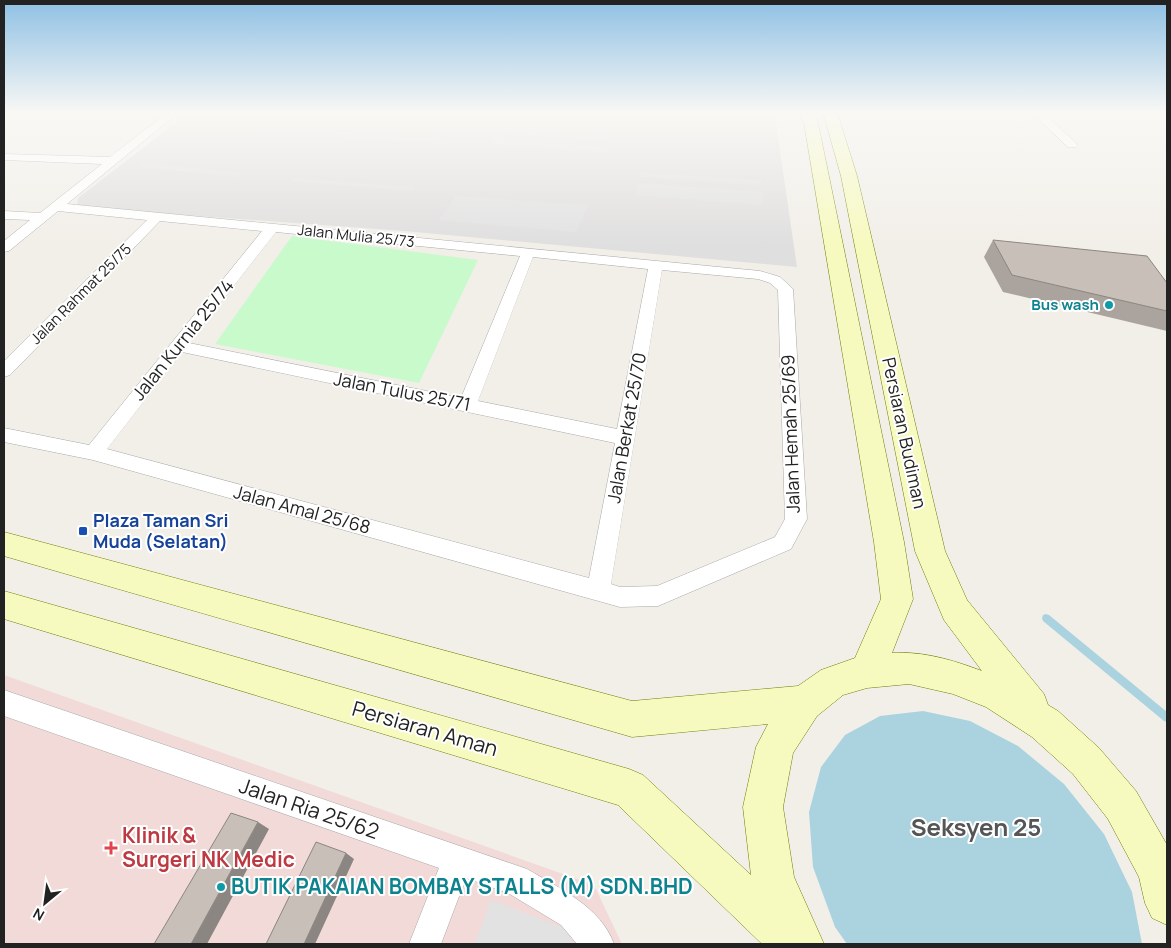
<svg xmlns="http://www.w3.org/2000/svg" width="1171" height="948" font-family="Manrope,sans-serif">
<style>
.residential{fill:#e0dfdf}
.commercial{fill:#f2dad9}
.park{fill:#c8facc}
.parking{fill:#e2e2e2}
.water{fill:#aad3df}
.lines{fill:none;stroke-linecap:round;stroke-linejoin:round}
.stream{fill:#aad3df;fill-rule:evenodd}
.street-casing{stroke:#a9a9a9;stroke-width:1}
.secondary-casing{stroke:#707d05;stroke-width:1}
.street{fill:#fff;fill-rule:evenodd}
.secondary{fill:#f7fabf;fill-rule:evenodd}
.wall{fill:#aba49e}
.shaded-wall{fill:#8b8681}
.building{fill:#c7bfb8;stroke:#8b8681}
.culture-dot{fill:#0f9aa8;stroke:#fff;stroke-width:2}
.transit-dot{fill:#1a4fb4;stroke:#fff;stroke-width:2}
.health-dot{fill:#e0444e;stroke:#fff;stroke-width:2}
.labels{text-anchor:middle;stroke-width:4;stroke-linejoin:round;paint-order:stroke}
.far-street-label{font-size:15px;fill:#222;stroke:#fff}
.far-culture-label{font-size:15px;font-weight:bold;fill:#0d838f;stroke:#fff;text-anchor:end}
.street-label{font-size:18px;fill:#222;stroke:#fff}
.transit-label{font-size:18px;font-weight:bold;fill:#164399;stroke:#fff;text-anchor:start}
.near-street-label{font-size:21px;fill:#222;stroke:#fff}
.near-health-label{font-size:21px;font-weight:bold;fill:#be3a42;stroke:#fff;text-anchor:start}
.near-culture-label{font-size:21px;font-weight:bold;fill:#0d838f;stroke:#fff;text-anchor:start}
.near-quarter-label{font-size:24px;font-weight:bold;fill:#555;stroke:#fff}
</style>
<rect width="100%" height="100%" fill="#f2efe9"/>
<path class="residential" d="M190,112h582l4,12 21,143 -393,-36 -327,-24 1,-9z"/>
<path class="commercial" d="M4,675l590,210 28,59h-618z"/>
<path class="park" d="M292,236l186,24 -59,123 -204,-39z"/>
<path class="parking" d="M202,121l93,6 -4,4 -93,-8z
M502,127l107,5 1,7 -111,-6z
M335,132l117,8 -3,5 -117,-9z
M493,138l115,9 -1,6 -118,-8z
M144,163l99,10 -4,4 -99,-10z
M641,172l120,8v5l-121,-8z
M292,178l123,9 -2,4 -124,-10z
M639,183l124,9v13l-128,-10z
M456,196l132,9 -12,27 -137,-12z
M491,900l75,29 7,15h-98z"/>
<path class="water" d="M923,711l47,10 48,25 46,38 40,50 28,58 10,52h-295l-12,-17 -22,-60 -4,-55 12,-45 24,-32 35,-19z"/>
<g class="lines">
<path class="stream" d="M1046,614l3,1 118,97v10l-3,-1 -121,-100 -1,-3 1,-3z"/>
<g class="street-casing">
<path id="street" d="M168,112h11l-112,92 693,67 20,6 13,12 14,230 -16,30 -133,57 -38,1 -527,-147 -89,-18v-14l85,17 173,-214 -102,-10 -150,154 -6,2v-16l143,-141 -89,-9 -49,40 -5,1v-11l26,-21 -26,-1v-8l36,2 62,-49 -98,-4v-6l106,3zM276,232l244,24 -59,142 -272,-55zM533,257l115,12 -31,160 -139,-28zM662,270l96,9 12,4 8,7 7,229 -10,18 -118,49 -37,1 -9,-3zM182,352l433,91 -26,135 -482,-129z
M1031,112h11l34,31 2,2 -2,2h-8z
M4,690l523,179c32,19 74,38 87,75h-37l-16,-19 -53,-32 -42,-15 -25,66h-32l30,-76 -435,-152z"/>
</g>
<g class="secondary-casing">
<path id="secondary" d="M799,112h14l5,11 86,419 9,57 -21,54c31,-2 61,7 90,18l-38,-51 -29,-69 -74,-375 -18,-64h14l20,64 88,375 22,49 77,94 4,11 10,6 41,37 37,43 31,54v80l-15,-7 -7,-15 -6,-26 -31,-58 -35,-45 -41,-37 -46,-30 -33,-13 -44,-10 -42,4 -24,7 -26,21 -24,37 -10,54 11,70 30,67h-62l-144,-139 -614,-186v-28l625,178 14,6 108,100 -8,-68 13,-60 12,-23 -136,13 -628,-181v-24l628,169 166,-15 23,-16 34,-12 26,-59 -7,-57 -70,-419z"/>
</g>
<use href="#street" class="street"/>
<use href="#secondary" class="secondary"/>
</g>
<path class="wall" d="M993,240l174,43v48l-164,-39 -19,-35z"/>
<path class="shaded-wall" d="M258,822l11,7 -62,115h-16z
M346,853l8,6 -39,85h-11z"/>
<path class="building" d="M993,240l154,16 20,27v28l-155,-36z
M231,813l27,9 -67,122h-37z
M316,842l30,11 -42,91h-38z"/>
<linearGradient id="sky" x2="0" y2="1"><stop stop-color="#8fc0e4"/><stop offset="0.46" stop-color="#f9f8f5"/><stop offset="1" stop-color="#f9f8f5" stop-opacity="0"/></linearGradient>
<rect width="1171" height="245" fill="url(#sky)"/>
<g class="culture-dot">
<circle cx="1109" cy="305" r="5"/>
<circle cx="221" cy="887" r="5"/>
</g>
<rect class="transit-dot" x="78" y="526" width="10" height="10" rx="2.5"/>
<path class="health-dot" d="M108.5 840.5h5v5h5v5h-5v5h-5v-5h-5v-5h5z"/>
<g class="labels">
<g class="far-street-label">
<text transform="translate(356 236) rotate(6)" y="5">Jalan Mulia 25/73</text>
<text transform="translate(81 294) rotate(-45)" y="5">Jalan Rahmat 25/75</text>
</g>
<g class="far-culture-label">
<text x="1099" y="310">Bus wash</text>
</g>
<g class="street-label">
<text transform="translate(183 340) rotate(-51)" y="6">Jalan Kurnia 25/74</text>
<text transform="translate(402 392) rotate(11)" y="6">Jalan Tulus 25/71</text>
<text transform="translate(627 428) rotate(-80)" y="6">Jalan Berkat 25/70</text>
<text transform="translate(904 433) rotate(78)" y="6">Persiaran Budiman</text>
<text transform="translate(791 434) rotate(-92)" y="6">Jalan Hemah 25/69</text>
<text transform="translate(302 510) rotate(15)" y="6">Jalan Amal 25/68</text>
</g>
<g class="transit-label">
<text x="93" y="527">Plaza Taman Sri<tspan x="93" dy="21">Muda (Selatan)</tspan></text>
</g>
<g class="near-street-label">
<text transform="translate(425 729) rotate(16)" y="7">Persiaran Aman</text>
<text transform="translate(309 809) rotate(19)" y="7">Jalan Ria 25/62</text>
</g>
<g class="near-health-label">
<text x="122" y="843">Klinik &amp;<tspan x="122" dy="24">Surgeri NK Medic</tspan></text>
</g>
<g class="near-culture-label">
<text x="231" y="894">BUTIK PAKAIAN BOMBAY STALLS (M) SDN.BHD</text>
</g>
<g class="near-quarter-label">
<text x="976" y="836">Seksyen 25</text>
</g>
</g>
<rect width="1171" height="948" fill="none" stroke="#222222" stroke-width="10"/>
<g transform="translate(45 903) rotate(209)" stroke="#ffffff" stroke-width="4" paint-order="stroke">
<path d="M0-4L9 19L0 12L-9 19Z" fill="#222222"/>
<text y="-8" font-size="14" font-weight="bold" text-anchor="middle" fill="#222222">N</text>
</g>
</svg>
